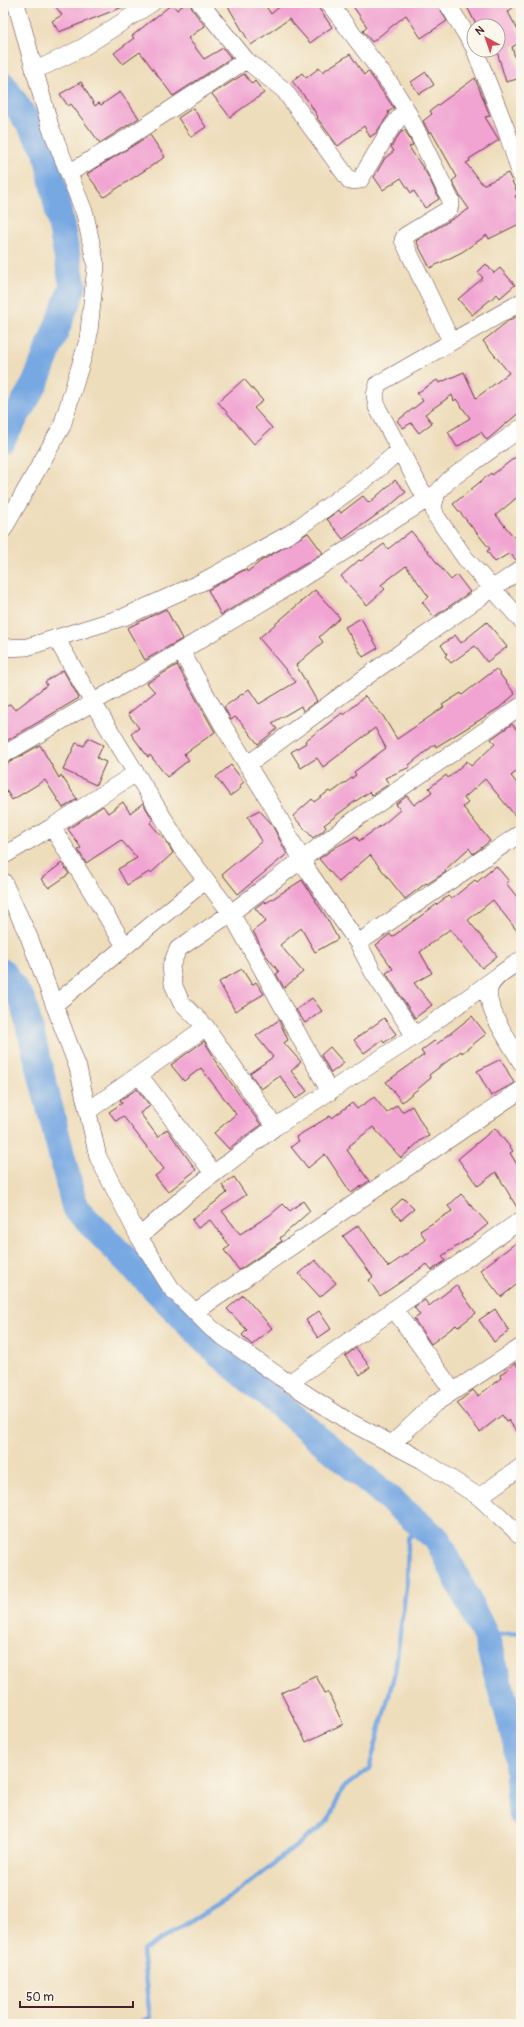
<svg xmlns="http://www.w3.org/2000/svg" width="524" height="2027" font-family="Pangolin,sans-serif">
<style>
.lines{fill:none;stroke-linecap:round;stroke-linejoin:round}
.stream{stroke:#77a8e2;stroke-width:4.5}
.river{stroke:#77a8e2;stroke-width:27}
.building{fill:#f1a4d2}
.street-casing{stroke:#633c41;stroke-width:18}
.street{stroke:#fff;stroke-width:17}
</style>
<rect width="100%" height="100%" fill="#fbf7ec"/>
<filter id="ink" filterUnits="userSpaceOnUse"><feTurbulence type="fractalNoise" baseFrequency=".025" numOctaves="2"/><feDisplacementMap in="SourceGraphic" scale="8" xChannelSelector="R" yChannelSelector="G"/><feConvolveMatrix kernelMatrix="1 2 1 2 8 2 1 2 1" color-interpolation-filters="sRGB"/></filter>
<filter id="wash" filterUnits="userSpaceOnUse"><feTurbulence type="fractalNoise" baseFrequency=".012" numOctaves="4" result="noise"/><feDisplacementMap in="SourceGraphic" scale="16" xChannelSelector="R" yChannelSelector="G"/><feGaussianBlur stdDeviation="0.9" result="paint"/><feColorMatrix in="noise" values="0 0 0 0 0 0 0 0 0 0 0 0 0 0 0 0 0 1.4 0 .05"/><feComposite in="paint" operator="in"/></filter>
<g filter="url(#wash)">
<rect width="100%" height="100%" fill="#edb"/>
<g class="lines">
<path class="stream" d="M486,1637l35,-5
M137,2024l13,-7 -8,-66 89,-54 97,-76 15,-33 26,-19 26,-97 12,-92 1,-41 12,-14"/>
<path class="river" d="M3,85l43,64 27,137 -38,98 -32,54
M3,972l20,30 52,206 142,144 221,188 48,97 30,104 5,72"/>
</g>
<g id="blocks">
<path class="building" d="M53,3h80l-74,29 -7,-11 10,-6z
M186,3h4l2,6 13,17 -17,12 16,21 19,-11 8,10 -58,38 -33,-44 -17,12 -9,-11 20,-15 -2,-2 40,-32 5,6z
M226,3h38l7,11 13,-11h31l17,24 -22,16 -21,-24 -38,26z
M351,3h86l10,18 -26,17 -15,-23 -34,27 -9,-11 4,-4z
M465,3h53l-10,9 13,24v6l-9,5 9,31 -15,4 -8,-27v-29h-21z
M350,54l14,21 4,-4 26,37 -6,4 1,2 -13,19 -6,4 -6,-11 -26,20 -21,-28 1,-1 -9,-15 -17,-21 10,-8 4,5 13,-10 3,4z
M426,72l8,13 -15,9 -8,-12z
M244,74l8,10 3,-3 9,12 -34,24 -18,-23z
M475,78l15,38 -5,1 14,23 -30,19 1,2 -4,2 17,22 25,-12 10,21 -3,2 6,10v17l-32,16 -2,-4 -25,17 -32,16 -14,-27 53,-32 -9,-13 -8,-15 5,-4 -26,-46 -2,2 -6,-12 9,-7 -2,-3z
M81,82l14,24 4,-3 2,2 19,-13 19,26 -39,25 -29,-39 -3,2 -8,-12z
M193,108l13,19 -15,10 -13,-19z
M405,130l8,15 -4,2 18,27 12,25 -14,9 -11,-17 -3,2 -10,-15 -18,12 -9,-13 11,-19 9,-7 -3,-4 9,-14z
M150,135l15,22 -61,40 -17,-23z
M486,264l8,9 6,-5 15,17 -15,13 -3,-4 -25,21 -14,-16 25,-21 -5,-6z
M521,314v97l-34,29 -6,-8 -24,15 -9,-15 22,-14 -14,-19 -2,2 -2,-6 -27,19 7,9 -13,10 -8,-10 -8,5 -6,-7 26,-20 -6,-8 20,-13 2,3 25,-11 12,26 33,-25 -26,-32 25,-20z
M244,379l19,22 -9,7 18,20 -18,16 -36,-42z
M521,453v41l-25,21 25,31v13l-5,1 -6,-7 -15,9 -8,-11 3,-2 -37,-45 38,-31 1,2z
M395,480l11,12 -14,12 -49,35 -16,-20 12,-9 2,3 22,-17 6,7z
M411,531l40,49 6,-5 13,17 -36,25 -12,-15 7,-5 -23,-31 -25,19 4,4 -18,16 -26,-29 18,-16 2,1 23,-17 4,5z
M308,533l15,20 -102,62 -13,-25 38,-21 1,3 14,-11z
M315,590l25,28 -21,19 4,5 -27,23 21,36 -14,10 -2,-5 -29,17 5,6 -19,15 -18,-23 -5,-4 -4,3 -7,-13 25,-18 10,15 37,-22 -37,-44z
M166,609l16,30 -37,21 -18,-32z
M361,618l17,30 -15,9 -18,-30z
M487,622l20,25 -20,15 -12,-16 -24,17 -6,-7 2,-2 -6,-9 14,-10 6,8z
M177,665l38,67 -31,22 5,6 -22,17 -17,-22 -2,2 -17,-23 8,-6 -11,-14 27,-22 -8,-9z
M496,669l19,25 -16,14 -63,39 -1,-3 -26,21 1,2 -25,11 4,6 -17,11 -3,-3 -19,13 -26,20 2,2 -3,4 -10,7 -20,-22 19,-17 2,3 15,-11 2,2 25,-18 -2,-3 32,-24 -11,-20 -52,39 -6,-9 -16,10 -10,-16 15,-9 -1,-2 37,-28 2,2 21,-19 18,20 14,23 47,-32 -2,-2 19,-12 1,2z
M63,670l16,28 -76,45v-34l7,-5 5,6 32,-25 -2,-3z
M512,724l9,11v33l-10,8 10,12v35l-36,-44 -21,19 4,5 -5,4 27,34 -17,13 -4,-6 -24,22 1,2 -19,12 -1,-1 -21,16 -35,-44 -31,27 -20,-23 17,-12 20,-11 3,5 27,-19 14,-12 -4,-6 11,-8 7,9 18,-13 -3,-4 17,-13 2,3 19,-17 4,5 24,-22 -4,-5z
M88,738l15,7 -6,13 9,4 -10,23 -33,-15 13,-27 8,3z
M40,745l19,33 2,-3 16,24 -14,9 -18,-28 -33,20 -9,-15v-19z
M231,765l13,17 -5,4 2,2 -11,8 -14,-19z
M123,802l7,11 13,-10 10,17 -3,3 15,17 8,13 -22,20 -2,-1 -22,13 -9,-16 19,-11 -16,-18 -35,23 -8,-13 3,-2 -13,-19 35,-23 5,7z
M259,810l12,13 16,31 -49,40 -16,-20 40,-33 -14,-24z
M62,863l7,11 -20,14 -8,-9z
M496,866l13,15 -3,2 15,19v34l-28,-36 -25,20 29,36 -15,12 -32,-39 -30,23 12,21 -18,10 18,22 -17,13 -29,-45 7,-4 -17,-24 14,-11 2,3 56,-41 3,3 24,-19 2,2z
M302,880l24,37 12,22 -23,13 -14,-24 -21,17 23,27 -19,16 -8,-14 3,-2 -14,-18 -12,-23 13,-10 -11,-13 9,-7 2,2z
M242,969l10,16 4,-3 8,12 -29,17 -16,-29z
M312,998l10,13 -17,12 -9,-13z
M472,1016l14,18 -24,19 -1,-2 -32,24 2,3 -29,24 -16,-20 38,-27 -3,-4 13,-10 3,3z
M384,1018l12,16 -12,9 -2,-3 -18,13 -10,-13z
M279,1020l9,20 -4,3 17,19 -10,9 16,20 -11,8 -16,-23 -19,13 -11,-16 23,-16 -17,-21z
M204,1041l10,16 -1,1 48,67 -16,12 -1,-1 -15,13 -15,-16 22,-19 -35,-46 -17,13 -13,-16z
M330,1047l14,16 -13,10 -10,-18z
M501,1059l13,24 -23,13 -14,-25z
M137,1089l13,17 -10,7 18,24 9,-8 29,41 -28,22 -13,-16 9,-7 -41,-53 -7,5 -7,-9 13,-9 -2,-3z
M374,1097l13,16 10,-8 5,7 10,-6 17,30 -8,4 -20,18 -28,-31 -24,19 1,2 -3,2 22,31 -18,12 -26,-39 -17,14 -17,-21 8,-6 -3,-4 34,-21 2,2 20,-15 5,6z
M495,1128l18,23 -3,2 11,18v39l-2,1 -23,-39 -18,14 -20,-27z
M234,1177l12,18 -24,16 18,23 30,-19 13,-11 7,7 13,-10 7,10 -30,27 2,3 -43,29 -15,-20 6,-4 -20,-26 -12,8 -6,-8 35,-27 -5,-8z
M461,1194l27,30 -11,9 -35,23 3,5 -13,9 -5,-6 -47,32 -11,-16 4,-3 -30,-41 16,-11 29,42 38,-27 -6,-9 32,-20 -4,-5z
M403,1198l11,11 -13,11 -10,-11z
M521,1239v42l-20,16 -21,-27z
M315,1260l21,23 -16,14 -21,-23z
M456,1285l20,28 -18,14 -2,-2 -25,19 -17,-25 6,-4 -6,-8 11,-7 4,6z
M243,1295l29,33 -20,17 -10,-10 5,-5 -20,-21z
M495,1309l14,22 -15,11 -15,-22z
M319,1311l12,18 -13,9 -12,-18z
M356,1348l14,19 -10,8 -15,-19z
M515,1363l6,8v65l-13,-16 -2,1 -4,-6 -22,17 -23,-29 16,-13 5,6 23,-18 -1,-3z
M316,1676l9,17 3,-1 15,32 -37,18 -25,-49z"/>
</g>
</g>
<g filter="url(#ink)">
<use href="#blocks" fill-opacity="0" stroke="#633c41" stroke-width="1"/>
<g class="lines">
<g class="street-casing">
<path id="street" d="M200,3l46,57 38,30 66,91 10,-1 29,-49 17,-22 45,92 -2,8 -44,27 -2,4 48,101
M329,3l62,82 15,24
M447,3l27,44
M475,50l31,79 15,46
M34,71l48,-23 70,-45
M69,173l55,-33 122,-80
M521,428l-72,52 -12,13 -4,14 3,9 29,42 56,62
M426,499l-49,-92 -2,-12 3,-11 143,-82
M3,530l59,-104 26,-86 8,-74 -11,-52 -35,-88 -34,-123
M56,638l39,68 86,141 50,66 126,-95 164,-112
M3,648l24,-1 97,-30 78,-35 89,-49 80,-58 29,-25
M3,755l178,-104
M247,765l127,-94 147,-102
M3,856l49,-29
M3,881l26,56 49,131 20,89 41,80 32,51 41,41 68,48 66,43 76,40 57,37 42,39
M358,943l163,-110
M125,946l-73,-119 84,-54
M521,960c-10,7 -28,16 -32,29 -5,18 23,57 32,73
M54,1005l152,-125
M415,1036l-42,-64 -15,-29 -50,-72 -36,-66 -48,-78 -43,-76 121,-73 135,-85
M139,1075l75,99
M88,1111l118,-84
M275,1127l-69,-100 -25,-25 -8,-18 -2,-18 7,-17 53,-36 99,179
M139,1237l47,-42 89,-68 140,-91 83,-60
M394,1309l58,81
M195,1312l326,-222
M289,1383l232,-163
M392,1444l42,-40 87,-57
M479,1497l42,-30"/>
</g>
<use href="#street" class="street"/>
</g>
</g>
<rect width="524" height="2027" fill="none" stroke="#fbf7ec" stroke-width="16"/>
<g transform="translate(486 38) rotate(320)"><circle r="19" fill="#fbf7ec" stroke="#b4a19f"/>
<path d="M0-3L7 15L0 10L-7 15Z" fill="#d1495b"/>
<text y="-6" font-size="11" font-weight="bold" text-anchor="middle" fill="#4a1f2b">N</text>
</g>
<path d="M20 2001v6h113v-6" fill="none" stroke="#4a1f2b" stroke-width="2"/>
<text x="26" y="2001" font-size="12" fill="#4a1f2b" stroke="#fbf7ec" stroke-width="3" paint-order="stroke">50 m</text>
</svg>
